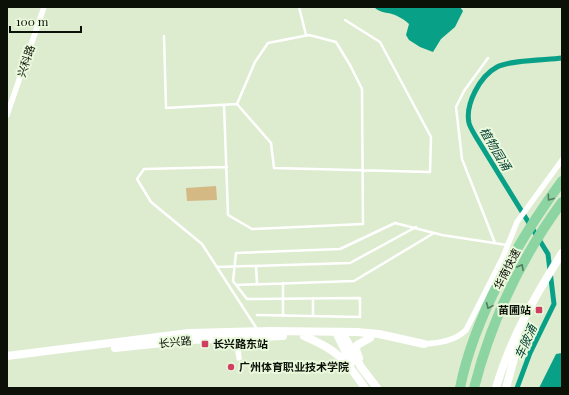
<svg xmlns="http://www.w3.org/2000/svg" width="569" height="395" font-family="'Playfair Display','Noto Sans SC',serif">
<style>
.green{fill:#d5b985}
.water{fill:#09a088}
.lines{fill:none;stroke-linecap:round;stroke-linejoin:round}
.canal{stroke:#09a088;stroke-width:5}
.lane{stroke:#fff;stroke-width:2.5}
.street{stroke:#fff;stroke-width:5.5}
.secondary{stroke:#fff;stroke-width:8}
.highway{stroke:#8dd4a3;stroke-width:10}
.oneway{stroke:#537c5d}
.poi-dot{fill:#cf4060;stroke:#eaf9dc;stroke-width:1.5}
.labels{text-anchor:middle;stroke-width:4;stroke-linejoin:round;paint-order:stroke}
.street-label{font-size:11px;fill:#0c1108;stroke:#eaf9dc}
.poi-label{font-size:11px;font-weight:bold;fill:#0c1108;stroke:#eaf9dc;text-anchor:start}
.water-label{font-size:12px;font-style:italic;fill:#033d33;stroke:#eaf9dc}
</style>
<rect width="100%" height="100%" fill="#ddeccf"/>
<path class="green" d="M216,186l1,14 -30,1 -1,-13z"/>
<path class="water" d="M374,7h86l3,4 -8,16 -14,12 -8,13 -13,-5 -11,-7 -3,-5 3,-11c-4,-4 -11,-8 -17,-10 -7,-2 -12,-1 -18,-7z
M562,353v35h-23l17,-34z"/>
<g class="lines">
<path class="canal" d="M517,388l13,-35 24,-49 -6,-50 -72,-117c-3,-5 -6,-10 -7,-14 -4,-19 11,-47 28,-56 13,-7 49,-7 65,-9"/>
<path class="lane" d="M299,7l7,28
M164,36l2,72 71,-4 18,-42 13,-19 41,-8 27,7 14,23 12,24 1,135 -111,5 -24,-14 -4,-110
M488,58l-24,33 -8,16 6,52 33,84
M237,104l34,39 3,25 156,4 1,-35 -51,-95 -35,-22
M227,167l-83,2 -7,10 14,23 51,42 55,85
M256,266l1,18
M217,267l133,-4 66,-36
M236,285l118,-4 80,-48
M313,298v18
M257,315l103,2v-19l-113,1 -14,-18 3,-28 104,-4 55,-26 47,12 65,10
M283,316v-33"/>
<path class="street" d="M7,115l37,-108
M236,337l3,21
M424,344c15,-1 31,-3 42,-14l37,-73 14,-35 45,-62"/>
<path class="secondary" d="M336,332l15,31
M342,332l19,35 16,21
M304,336c33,14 41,23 61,52
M115,348l76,-8 92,-4
M7,356l182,-23 81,-2 87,1 22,2 45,10
M359,358l-3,-8 1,-5 13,-7
M496,388c14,-49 39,-92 66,-135
M506,388l14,-51"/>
<path class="highway" d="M460,388c14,-71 59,-149 102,-207
M474,388c17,-67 47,-130 88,-186"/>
</g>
<defs><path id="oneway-chevron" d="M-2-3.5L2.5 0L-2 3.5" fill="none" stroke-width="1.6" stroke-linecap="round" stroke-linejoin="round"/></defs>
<g class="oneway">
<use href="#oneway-chevron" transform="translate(550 198) rotate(126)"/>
<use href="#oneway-chevron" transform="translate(521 267) rotate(-61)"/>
<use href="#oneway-chevron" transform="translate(489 306) rotate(114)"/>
</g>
<g class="poi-dot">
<rect x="535" y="306" width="8" height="8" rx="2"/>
<rect x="201" y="340" width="8" height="8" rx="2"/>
<circle cx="231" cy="367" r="4"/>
</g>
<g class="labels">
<g class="street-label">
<text transform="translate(26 61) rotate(-72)" y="4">兴科路</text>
<text transform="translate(507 269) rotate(-63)" y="4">华南快速</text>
<text transform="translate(175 342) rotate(-6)" y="4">长兴路</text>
</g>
<g class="poi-label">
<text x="531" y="314" text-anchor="end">苗圃站</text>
<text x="213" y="348">长兴路东站</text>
<text x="239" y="371">广州体育职业技术学院</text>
</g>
<g class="water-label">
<text transform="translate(495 149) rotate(59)" y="4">植物园涌</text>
<text transform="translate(526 342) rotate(-66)" y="4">车陂涌</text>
</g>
</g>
<rect width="569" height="395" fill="none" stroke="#0c1108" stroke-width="16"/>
<path d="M10 26v6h71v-6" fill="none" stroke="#0c1108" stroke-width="2"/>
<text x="16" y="26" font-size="12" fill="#0c1108" stroke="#eaf9dc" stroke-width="3" paint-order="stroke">100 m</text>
</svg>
